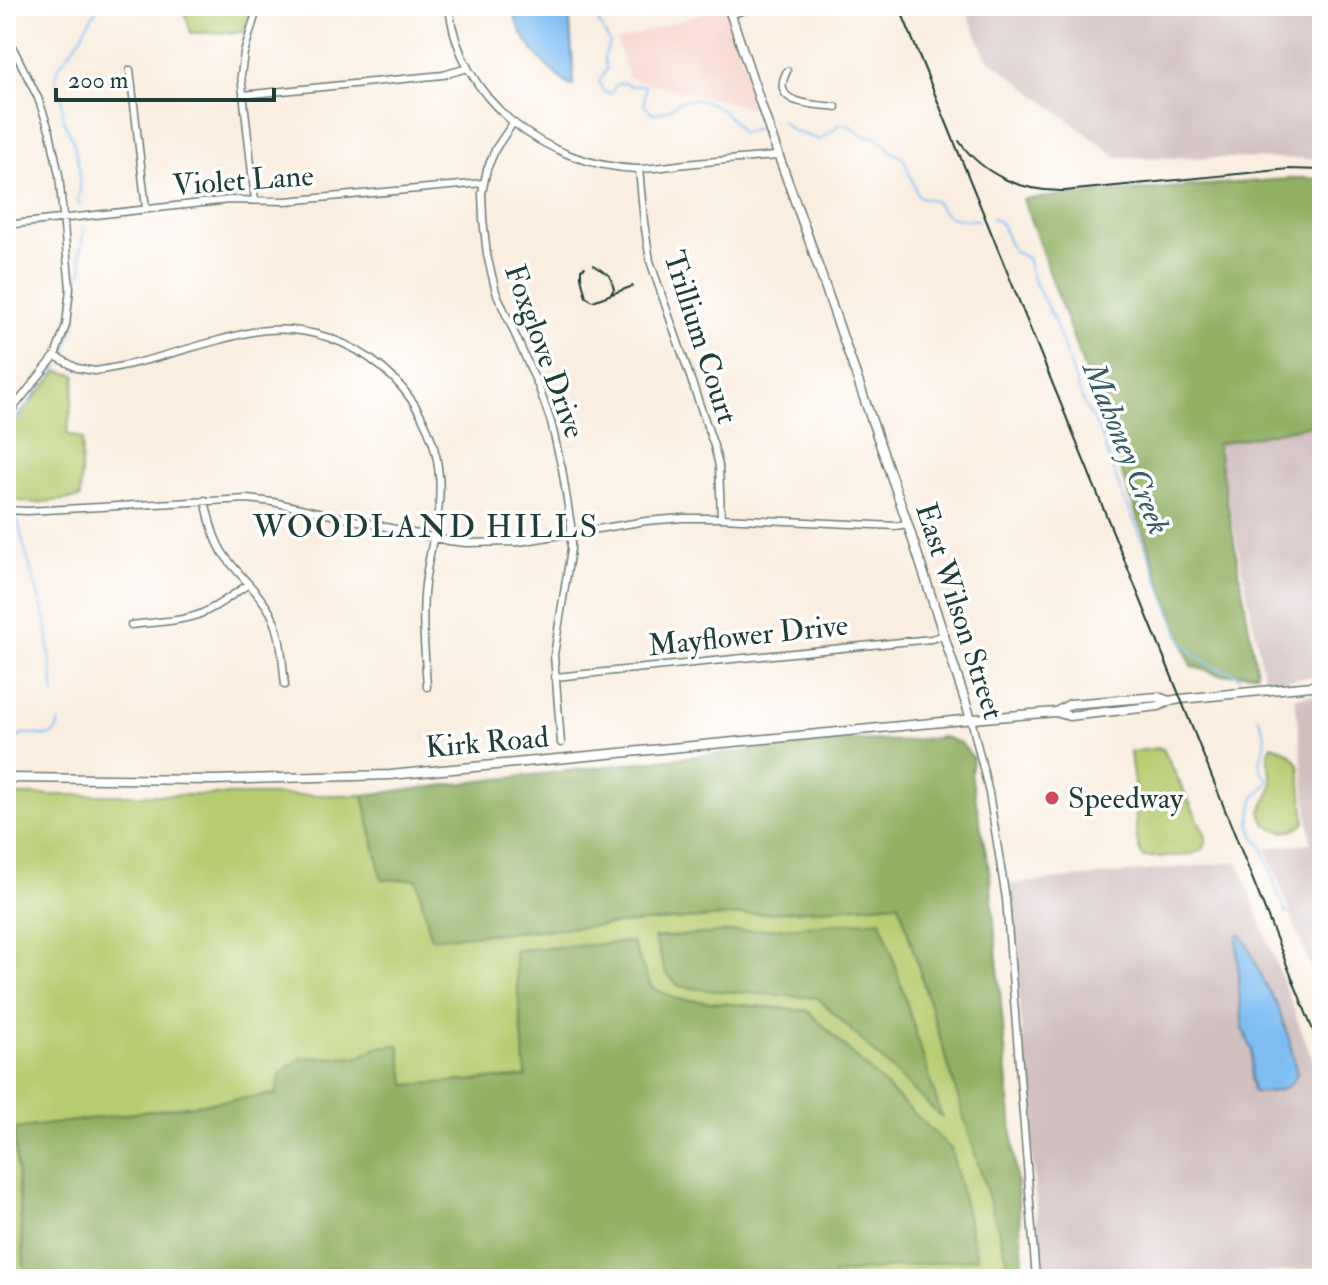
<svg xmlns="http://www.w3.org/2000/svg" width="1328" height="1285" font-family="'IM FELL Double Pica',serif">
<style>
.built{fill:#f7d1c7}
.industrial{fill:#d2bfc0}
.green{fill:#b7cc71;stroke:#6b8452;stroke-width:2;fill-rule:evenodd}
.forest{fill:#91b063;stroke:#58764c;stroke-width:2}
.water{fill:#7fbef3;stroke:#4f7e94;stroke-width:2}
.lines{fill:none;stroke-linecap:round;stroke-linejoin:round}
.stream{stroke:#7fbef3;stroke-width:2}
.minor-casing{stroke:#6c7b70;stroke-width:9}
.tertiary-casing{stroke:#6c7b70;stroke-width:11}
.minor{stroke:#fff;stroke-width:6}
.tertiary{stroke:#fff;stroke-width:8}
.tram{stroke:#1f3d34;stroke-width:2}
.rail{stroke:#1f3d34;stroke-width:2}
.poi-dot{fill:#d1495b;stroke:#fff;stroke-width:3}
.labels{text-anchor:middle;stroke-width:7;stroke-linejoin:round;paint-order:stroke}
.street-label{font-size:30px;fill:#1f3d34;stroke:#fff}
.poi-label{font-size:30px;fill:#1f3d34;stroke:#fff;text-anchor:start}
.water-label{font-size:32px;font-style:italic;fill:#375d64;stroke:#fff}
.neighbourhood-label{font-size:32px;letter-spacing:2px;fill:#1f3d34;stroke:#fff}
</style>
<rect width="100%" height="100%" fill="#fff"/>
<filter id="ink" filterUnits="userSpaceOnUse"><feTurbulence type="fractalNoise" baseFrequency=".0125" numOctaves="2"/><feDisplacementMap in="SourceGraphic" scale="16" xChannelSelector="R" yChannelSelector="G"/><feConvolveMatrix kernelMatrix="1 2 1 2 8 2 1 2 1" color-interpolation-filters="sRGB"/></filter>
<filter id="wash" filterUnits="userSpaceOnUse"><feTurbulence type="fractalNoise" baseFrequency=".006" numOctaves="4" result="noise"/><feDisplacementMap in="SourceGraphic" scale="32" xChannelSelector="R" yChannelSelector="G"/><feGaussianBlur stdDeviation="1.8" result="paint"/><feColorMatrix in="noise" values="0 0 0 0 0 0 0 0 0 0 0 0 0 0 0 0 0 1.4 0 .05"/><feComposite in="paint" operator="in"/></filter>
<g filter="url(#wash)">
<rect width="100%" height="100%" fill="#faeee0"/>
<path class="built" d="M725,6l34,104 -130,-32 -12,-37z"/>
<path class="industrial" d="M964,6h358v153l-205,-2 -131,-100z
M1322,423v253l-57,6 -48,-238z
M1322,694v304l-56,-150 45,-5 -16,-146z
M1238,862l84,223v183l-130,11h-150l-32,-395z"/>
<path class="green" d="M183,6h68l-7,26 -53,1z
M58,371l18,4 -9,59 15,5 -2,59 -45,5 -29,-4v-69z
M1272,745c11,3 21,10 27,19l6,58c-11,13 -26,11 -39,3l-5,-13c3,-10 9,-16 11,-26 2,-17 -10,-23 0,-41z
M1158,748l5,1 42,85c1,4 2,10 -1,14 -8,10 -48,9 -61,9 -10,-14 -6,-46 -8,-65 -1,-13 -4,-26 -5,-40z
M6,795h357l19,84h35l14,59 468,-35 111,365 14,3v8h-190l-26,-268 -132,-12 -25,-11 -125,89 -121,8 -6,-39 -22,1 -17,10 -58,1 -25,36 -263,35 11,150h-19zM881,920l60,196 -123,-118z"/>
<path class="forest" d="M1300,178l22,1v244l-105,21 40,229 -37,2 -29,-9 -168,-467z
M944,737l17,6 12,15 -2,17 19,100 34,396 -14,-3 -111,-365 -468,35 -14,-59 -35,1 -19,-85 305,-36 188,-19 45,1z
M881,920l61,198 -124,-120 -112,-8 -27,-4 -13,-13 -12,-35z
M632,942l19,45 25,12 132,12 143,138 26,109 -143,16v5h-809l-11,-150 262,-35 5,-22 21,-14 58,-1 17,-10 22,-2 7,40 120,-8 -12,-127z"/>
<path class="water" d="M511,6h25l7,8 11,-1 6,-6h5l5,14 4,63 -4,2c-29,-22 -49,-45 -59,-80z
M1240,934l7,9 16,38 14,24 12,34 8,35c-10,19 -24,19 -44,18l-2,-14 1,-28 -9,-22 -4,-36 -2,-55z"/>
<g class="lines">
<path class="stream" d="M611,6l-1,7h-8l-4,8 12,22 -6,14 3,12 -8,13 4,9 7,3 7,-10 7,-1 7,3 14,-1 -1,20 8,8c4,0 9,0 13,-2 6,-2 10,-8 17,-10 27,-6 46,11 59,32l16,-5
M781,121l12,10 27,9 20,-16h7l15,11 13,2 11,8 7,8 10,4 15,39 17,5c11,20 22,18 43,19
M80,206l-2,-7 2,-9 -1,-23 -6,-26 -10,-23 -1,-19 -6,-16v-9l3,-8 23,-30 3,-8 14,-22
M992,218l8,4 13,29 14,7 6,21 20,39 31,86 16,28 23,66 6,10 19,45 34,89 15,15 23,12 16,5 3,4
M64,355l10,-30 3,-20v-22l6,-16 -3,-13 4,-27
M6,427l14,-11 26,-38 3,-3 5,-2 4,-8
M17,516l7,30 22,75 8,73
M1258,717c4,9 8,16 7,26 -1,15 -13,22 3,36v4l-14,15 -4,26 5,14 6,7 10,25 2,10 13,33 5,2
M12,758v-16c5,-4 7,-6 12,-8 15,-2 31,10 35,-12
M10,792v6"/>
</g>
</g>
<g filter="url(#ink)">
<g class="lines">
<g class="minor-casing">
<path id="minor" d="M449,6c10,95 96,159 188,163 16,0 33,-3 49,-5 31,-3 61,-6 92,-8
M730,15l27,-9
M6,34l32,64 12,34 9,43 11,113 -4,37 -11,31 -49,61
M130,70l16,139
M787,71c-19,35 28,33 49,36
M243,95l200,-20 25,-7
M513,123l-17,25 -9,21 -5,24 1,26 4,36 9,37 43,96 12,34 11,47 9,56v24l-17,106 7,88
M639,169l5,53 6,39 64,185 5,20 2,52
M255,200l-14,-125 3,-22 14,-47
M6,225l223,-25 57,1 197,-18
M55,356l22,12 18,3c42,-6 83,-20 124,-31 16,-4 31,-9 48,-10 85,-7 165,60 172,145 4,37 -10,73 -14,109 -4,34 0,69 2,103
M205,500c4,18 8,37 18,53 14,21 35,37 47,59 12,22 12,48 15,73
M6,510l21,1 220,-12 26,3 176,39 17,2 53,-1 127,-21 37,-3h38l175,8 11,-2
M131,625c23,-3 48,-3 69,-11 18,-7 33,-20 49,-30
M555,677l376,-38 14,-4
M971,719l18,74 17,106 30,380"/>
</g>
<g class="tertiary-casing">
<path id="tertiary" d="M728,6l47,140 32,88 98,282 66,203
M1056,712l14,-8 88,-7 11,4
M6,778l207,2 177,-5 594,-57 72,-6 13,4 90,-10 10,-5 12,-2 141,-14"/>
</g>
<use href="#minor" class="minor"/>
<use href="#tertiary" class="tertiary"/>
<path class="tram" d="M594,265l16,11 4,13 -3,5
M585,267l-4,2v8l5,20 7,4 40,-15"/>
<path class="rail" d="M899,6l277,681 146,366
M959,141c25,35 64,51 106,50l224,-22 33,1"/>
</g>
</g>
<circle class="poi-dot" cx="1052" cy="798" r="8"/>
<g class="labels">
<g class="street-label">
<text transform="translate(243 180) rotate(-4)" y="10">Violet Lane</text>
<text transform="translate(701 337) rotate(72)" y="10">Trillium Court</text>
<text transform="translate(545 351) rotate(70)" y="10">Foxglove Drive</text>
<text transform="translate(960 611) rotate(72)" y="10">East Wilson Street</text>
<text transform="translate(748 635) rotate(-6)" y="10">Mayflower Drive</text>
<text transform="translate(487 742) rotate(-5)" y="10">Kirk Road</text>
</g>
<g class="poi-label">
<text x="1068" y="808">Speedway</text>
</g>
<g class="water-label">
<text transform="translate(1127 448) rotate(68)" y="11">Mahoney Creek</text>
</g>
<g class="neighbourhood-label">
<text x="426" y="537">WOODLAND HILLS</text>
</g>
</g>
<rect width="1328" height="1285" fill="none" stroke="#fff" stroke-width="32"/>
<path d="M56 88v12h218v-12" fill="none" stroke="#1f3d34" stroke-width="4"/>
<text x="68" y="88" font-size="24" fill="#1f3d34" stroke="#ffffff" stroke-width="6" paint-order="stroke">200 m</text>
</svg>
